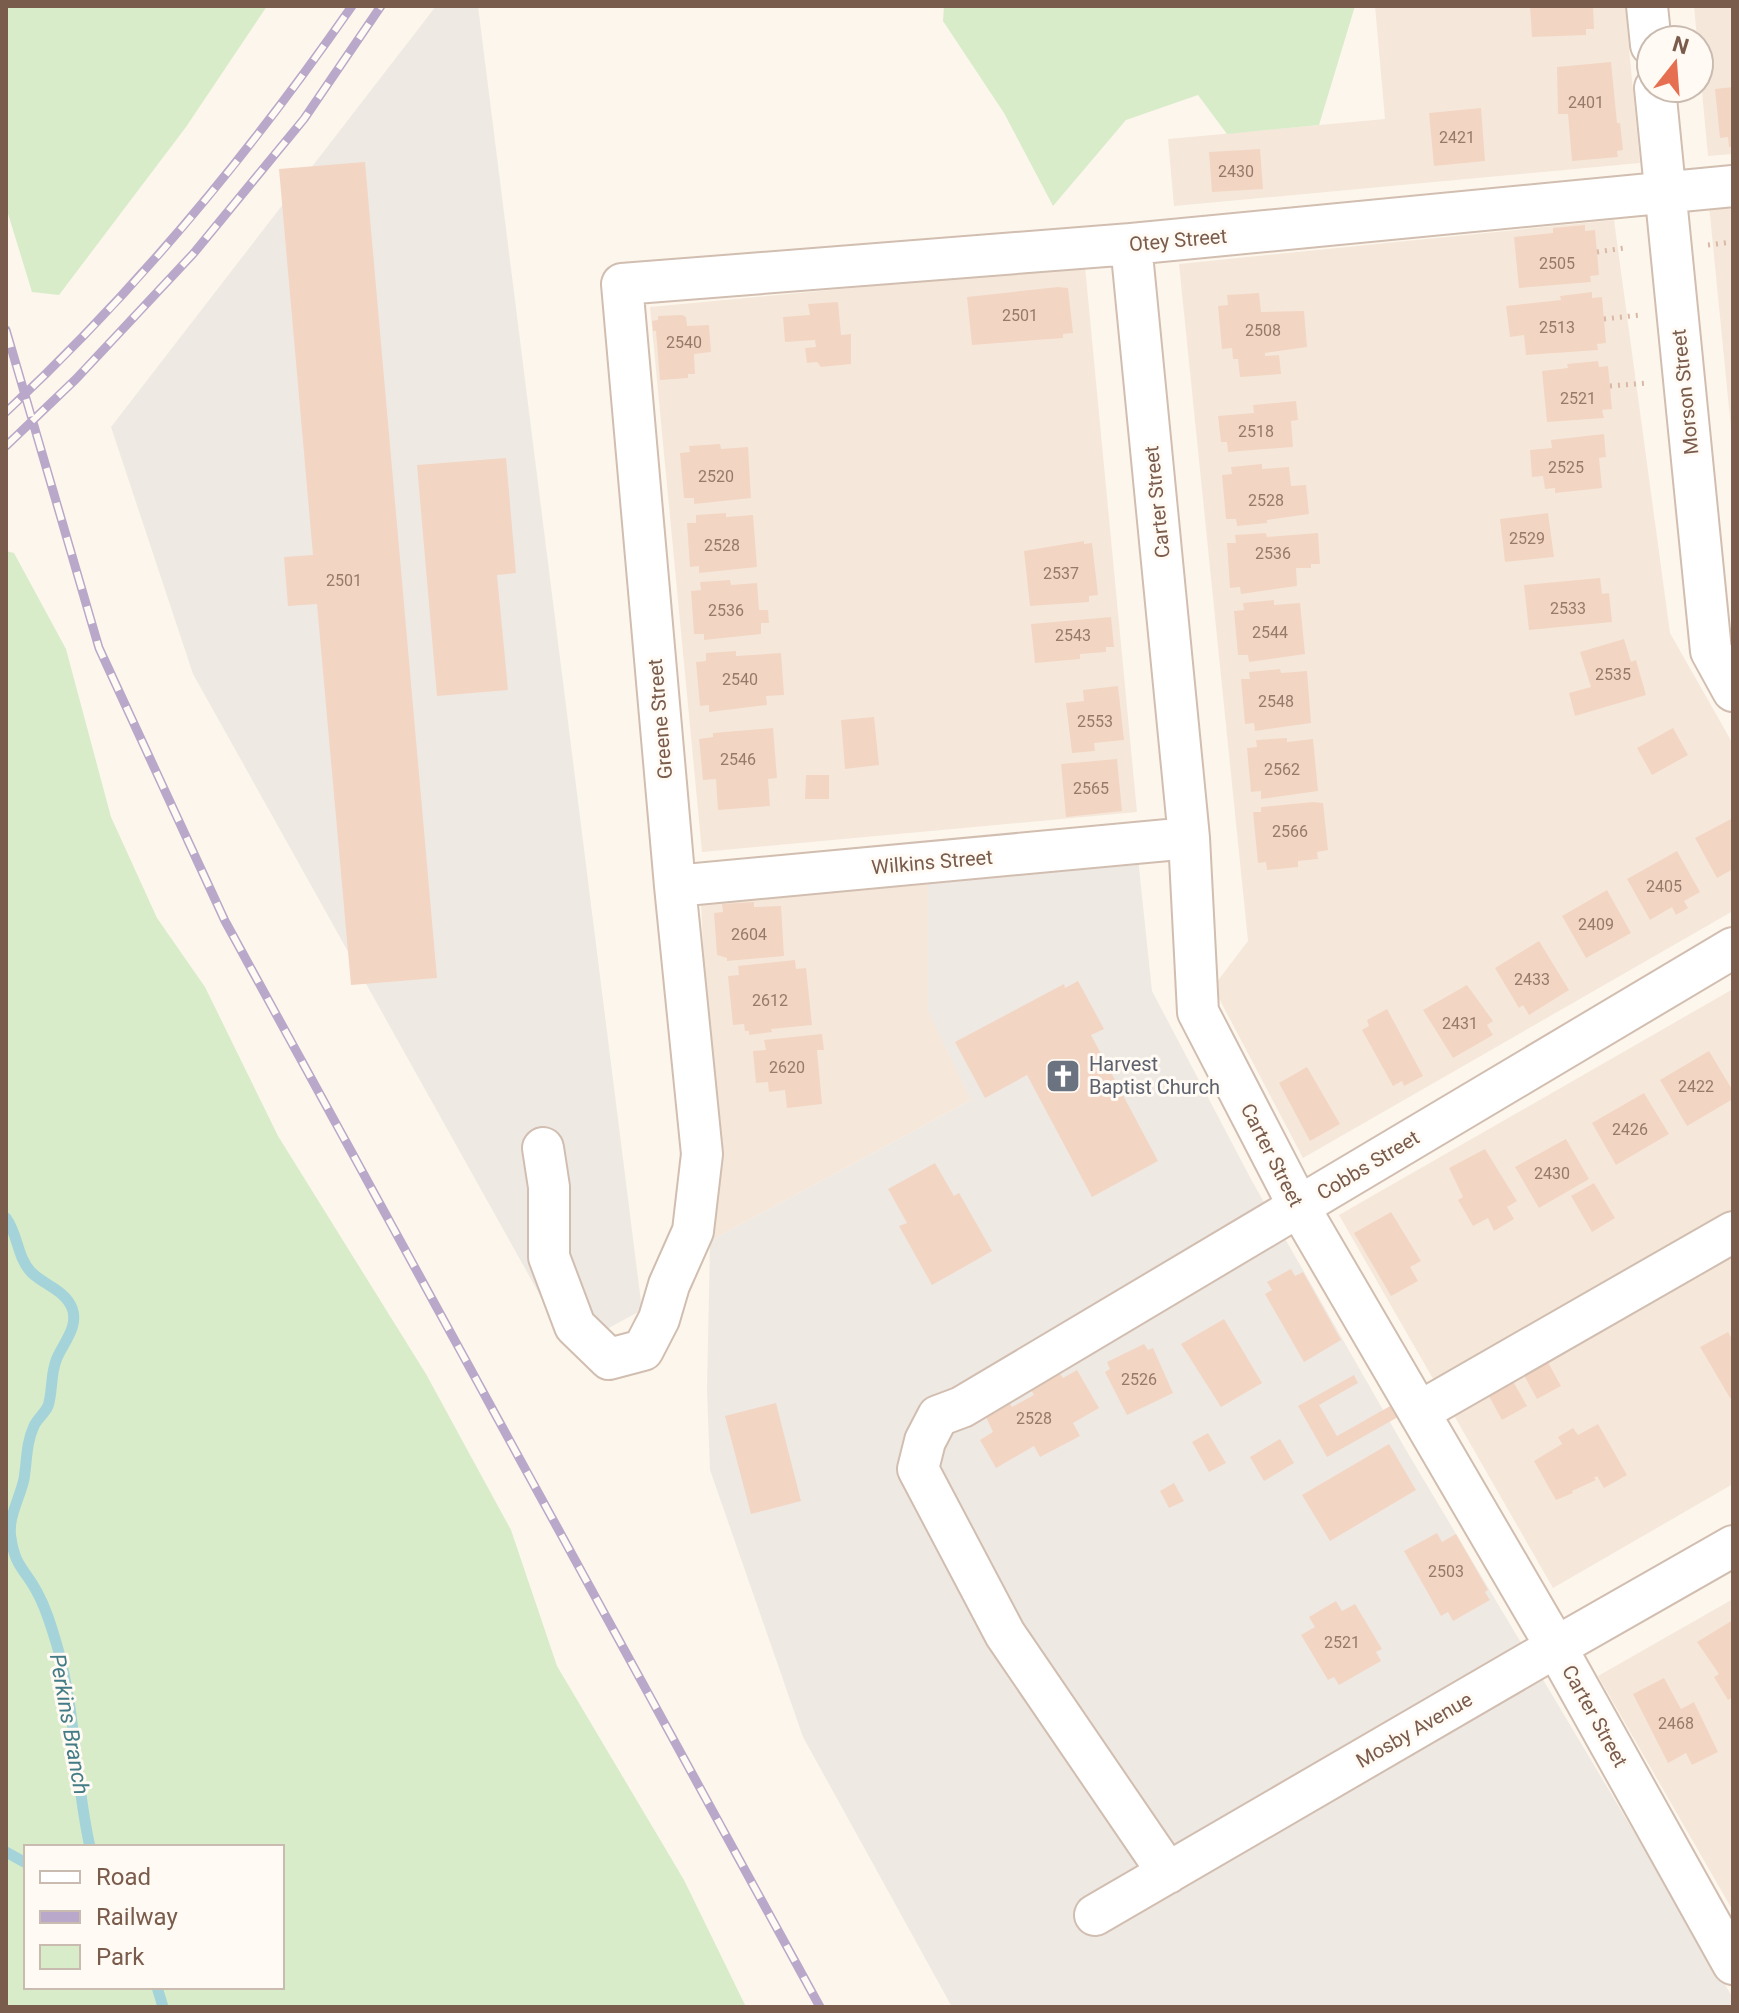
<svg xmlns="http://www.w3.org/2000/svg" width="1739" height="2013" font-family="Roboto,sans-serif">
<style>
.residential{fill:#f5e8da}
.industrial{fill:#efe9e4}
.green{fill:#d8ecc9;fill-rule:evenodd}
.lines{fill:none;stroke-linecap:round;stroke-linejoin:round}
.stream{stroke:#a5d3da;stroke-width:11}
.building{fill:#f3d5c3}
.minor-casing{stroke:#d1beb0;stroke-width:44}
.path{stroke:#d9b8a5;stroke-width:5;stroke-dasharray:2 6;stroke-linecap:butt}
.minor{stroke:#fff;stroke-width:40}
.rail-casing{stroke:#b9a8c9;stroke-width:9}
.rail{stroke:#fffaf3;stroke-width:6;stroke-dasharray:18;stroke-linecap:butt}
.labels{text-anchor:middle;stroke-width:6;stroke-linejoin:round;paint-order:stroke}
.number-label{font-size:16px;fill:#987a6a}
.street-label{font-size:20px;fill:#7a5c4d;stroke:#fffaf3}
.worship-label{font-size:20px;fill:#5b616d;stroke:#fffaf3;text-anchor:start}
.water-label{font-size:22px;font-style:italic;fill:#437c86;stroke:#fffaf3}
</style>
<rect width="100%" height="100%" fill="#fdf6ec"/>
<path class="residential" d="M1375,6h250l15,157 -466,43 -6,-67 217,-20z
M1694,6h39v148l-25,2z
M1733,203v246l-24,-244z
M1614,220l56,413 63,111v167l-430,247 -90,-171 35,-46 -69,-677z
M1085,266l52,546 -435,40 -52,-545z
M928,879v131l43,90 -261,141 2,-94 -11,-244z
M1733,989v495l-180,104 -214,-373z
M1733,1599v312l-135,-235z"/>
<path class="industrial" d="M436,6h42l164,1304 -72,39 -377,-675 -82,-247z
M1138,858l14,133 100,190 154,269 327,548v9h-781l-149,-270 -93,-267 -3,-80 3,-149 261,-141 -43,-89v-132z"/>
<path class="green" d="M6,6h261l-81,121 -127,168 -27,-3 -26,-85z
M944,6h411l-36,119 -92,9 -29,-39 -72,25 -73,86 -49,-93 -61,-92z
M6,551l8,2 52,96 45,168 46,101 48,69 73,149 148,238 85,156 46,136 127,214 62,127h-740zM282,1847v140h-256v-140z"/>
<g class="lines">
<path class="stream" d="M6,1218c12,16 11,39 25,54 13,13 34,18 41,36 7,18 -8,34 -15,50 -7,16 -4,33 -9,48 -3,7 -11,13 -14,20 -8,17 -7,35 -10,53 -4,19 -17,40 -13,59 4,29 14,31 26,54 10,18 15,37 21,57 18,65 17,132 32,198
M6,1852l20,11
M157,1987l6,20"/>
</g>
<path class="building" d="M1530,6h63l1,23h-8v6l-54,2z
M1611,62l6,61h3l3,27 -6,1 1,6 -46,4 -4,-47h-10l-1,-47z
M1733,87v60h-4l-1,-10 -8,1 -5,-49z
M1481,108l4,53 -51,5 -5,-53z
M1260,149l3,40 -51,3 -3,-40z
M365,162l72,816 -86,7 -34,-381 -29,2 -4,-49 29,-2 -34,-386z
M1585,225v6l10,-1 4,45 -9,1 1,6 -72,6 -5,-51 39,-4v-5z
M1058,287l10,1 5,45 -10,1v4l-91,7 -5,-48z
M1592,292v6l10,-1 4,46 -9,1 1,6 -72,5 -2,-20 -14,2 -4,-31 55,-6 -1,-4z
M1259,293l2,19 43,-1 3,36 -42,6v3l14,-1 2,19 -41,3 -2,-18h-5l-1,-11 -10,1 -4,-43 10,-1 -1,-10z
M838,302l3,33 10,-1v30l-30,3 -4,-5 -10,1 -2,-15 11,-1 -1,-7 -30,2 -2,-25 27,-2 -2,-11z
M682,315l4,2 1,9 22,-1 2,27 -17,2 1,20h-7v4l-28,2 -4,-49h-3l-1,-10 6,-1v-4z
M1598,361l1,6 9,-1 4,43 -10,1 2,8 -57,4 -5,-51 26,-3 -1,-4z
M1296,401l2,19 -7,1 2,26 -65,5 -1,-10h-6l-3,-26 36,-3 -1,-8z
M1604,434l2,23 -7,1 3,30 -47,5v-5l-10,1 -2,-13 -11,1 -2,-27 22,-2 -1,-8z
M720,444l1,5 27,-2 3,51 -57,6v-6h-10l-4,-45 10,-1 -1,-6z
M506,458l10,115 -19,2 11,115 -71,6 -20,-231z
M1262,464v5l27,-2 2,19 15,-1 3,29 -42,6v3l-30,3 -1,-7h-10l-4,-44 10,-1 -1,-7z
M726,513v4l27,-2 4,52 -58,6v-7l-9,1 -3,-44h9v-8z
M1548,513l6,44 -49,5 -5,-43z
M1266,533l1,4 51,-4 2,31h-9v4h-15l1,18 -56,8 -1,-7 -10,1 -3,-45h9l-1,-8z
M1084,541v3l8,-1 6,52 -9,1v6l-59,4 -6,-55z
M1600,578l2,16 7,-1 3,29 -83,8 -5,-45z
M730,580l1,5 26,-2 2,27h9l1,13h-8v11l-57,6v-6h-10l-3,-43 10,-1 -1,-8z
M1274,600v5l26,-2 5,51 -56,8 -1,-7h-10l-4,-44 10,-1 -1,-7z
M1111,617l3,30h-8v5l-26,2v5l-45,4 -4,-39z
M1624,639l7,23 5,-2 10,35 -71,21 -6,-23 22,-6 -11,-35z
M736,651v5l45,-3 3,42 -18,1 1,9 -58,7v-7l-9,1 -4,-44 10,-1v-8z
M1280,669l1,4 26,-2 4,52 -56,8 -1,-8 -9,1 -4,-45h9l-1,-7z
M1118,686l6,54 -30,3 1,8 -23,2 -6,-50 18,-2 -1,-11z
M874,717l5,48 -34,4 -4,-49z
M773,728l4,50 -9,1 2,27 -52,4 -2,-31 -13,1 -4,-41 14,-2v-4z
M1673,728l15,27 -36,20 -15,-27z
M1287,738v4l26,-3 5,52 -57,8v-8l-10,1 -4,-44 10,-1 -1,-7z
M1117,759l5,52 -56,6 -5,-53z
M806,775h23v24h-24z
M1313,802l10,1 5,47 -11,2 1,7 -20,2v6l-31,3 -1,-8 -8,1 -5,-51h8v-5z
M1733,818v51l-16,9 -22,-40z
M1677,851l23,41 -16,9 4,7 -12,7 -4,-8 -22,13 -23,-41z
M1607,890l24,43 -45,25 -24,-42z
M754,902v5l27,-1 3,50 -57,5v-3l-10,-3 -3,-42 9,-1 -1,-8z
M1539,941l30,49 -40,25 -6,-10 -4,3 -24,-40z
M795,960l1,9 10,-1 6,57 -41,4 1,3 -23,3v-4h-4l-1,-7 -11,1 -5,-49 11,-1 -1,-9z
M1078,981l26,48 -13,6 67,126 -66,36 -65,-122 -42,23 -30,-56 109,-58 1,4z
M1467,985l26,36 -6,4 6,10 -40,23 -30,-48z
M1387,1009l36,67 -19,10 -2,-5 -9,5 -31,-56 7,-4 -2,-6z
M822,1034l2,16h-7l5,54 -35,4 -2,-18 -16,2 -1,-10 -12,1 -3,-32 13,-1 -2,-10z
M1709,1051l24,40v8l-46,27 -27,-46z
M1307,1067l33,57 -30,17 -31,-58z
M1644,1093l25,41 -53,31 -24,-42z
M1566,1139l23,40 -50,29 -24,-41z
M1485,1149l32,52 -10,6 7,12 -20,12 -6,-13 -15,8 -15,-26 5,-3 -14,-29z
M935,1163l19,33 5,-3 33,58 -60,34 -33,-59 8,-3 -19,-34z
M1594,1183l21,35 -23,14 -21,-36z
M1391,1212l30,49 -11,6 8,14 -27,15 -37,-63z
M1291,1269l4,7 8,-4 38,68 -37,22 -39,-68 7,-4 -5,-8z
M1224,1319l38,64 -41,24 -40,-63z
M1728,1332l5,9v56l-3,1 -30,-51z
M1144,1344l4,6 5,-2 20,45 -46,22 -22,-43 5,-3 -3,-7z
M1545,1357l16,29 -24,13 -16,-29z
M1077,1370l22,38 -26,15 7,13 -40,21 -6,-11 -38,22 -16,-28 13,-8 -8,-17 24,-13 3,5 22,-12 -4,-7 28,-17 5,7z
M1354,1375l4,8 -39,22 18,31 55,-31 6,12 -71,40 -29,-51z
M1510,1376l17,30 -25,14 -17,-31z
M776,1403l25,98 -50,13 -26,-98z
M1598,1424l29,51 -23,13 -7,-12 -3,2 2,2 -24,11 1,2 -17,7 -22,-39 28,-17 -4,-7 15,-9 5,7z
M1208,1433l18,30 -17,9 -17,-30z
M1280,1439l14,24 -30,18 -14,-24z
M1389,1444l27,46 -86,51 -28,-46z
M1174,1483l10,18 -15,7 -9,-17z
M1437,1533l5,9 14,-8 32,56 -3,2 5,8 -37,21 -5,-9 -7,4 -37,-65z
M1336,1601l6,10 13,-7 27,45 -6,3 5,9 -42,24 -5,-8 -6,3 -27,-45 14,-8 -6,-10z
M1733,1620v77l-5,3 -14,-23 5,-3 -22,-32z
M1664,1678l17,31 13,-7 24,50 -26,13 -6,-12 -18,10 -35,-69z"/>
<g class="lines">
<g class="minor-casing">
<path id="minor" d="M1647,6l4,39
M1655,88l56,563 22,40
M1131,244l58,594 9,174 101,195 257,440 177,317
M675,886l514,-48
M543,1148l6,39v70l26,69 34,33 34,-9 16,-31 10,-34 24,-54 9,-77 -27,-268 -53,-602 509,-40 602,-58
M1419,1412l314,-180
M1168,1873l-163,-239 -87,-165 7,-28 13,-25 24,-9 771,-459
M1095,1915l461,-268 177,-101"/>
</g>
<path class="path" d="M1708,245l23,-3
M1597,252l27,-4
M1604,319l36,-4
M1610,386l37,-3"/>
<use href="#minor" class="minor"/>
<g class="rail-casing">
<path id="rail" d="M6,330l93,318 126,273 595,1086
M6,412c132,-123 243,-258 346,-406
M6,446l70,-67 117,-125 111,-135 77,-113"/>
</g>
<use href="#rail" class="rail"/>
</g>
<defs>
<g id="church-square" transform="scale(1.8)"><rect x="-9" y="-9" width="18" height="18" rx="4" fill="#6b7280" stroke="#fffaf3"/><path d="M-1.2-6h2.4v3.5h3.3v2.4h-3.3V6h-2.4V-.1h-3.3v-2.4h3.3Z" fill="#fff"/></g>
</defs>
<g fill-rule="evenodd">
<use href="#church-square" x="1063" y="1076"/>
</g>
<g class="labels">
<g class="number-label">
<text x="1586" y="108">2401</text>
<text x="1457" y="143">2421</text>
<text x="1236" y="177">2430</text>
<text x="1557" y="269">2505</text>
<text x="1020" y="321">2501</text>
<text x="1557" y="333">2513</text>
<text x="1263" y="336">2508</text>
<text x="684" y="348">2540</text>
<text x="1578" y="404">2521</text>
<text x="1256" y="437">2518</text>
<text x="1566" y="473">2525</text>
<text x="716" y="482">2520</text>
<text x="1266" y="506">2528</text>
<text x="1527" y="544">2529</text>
<text x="722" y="551">2528</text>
<text x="1273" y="559">2536</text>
<text x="1061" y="579">2537</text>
<text x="344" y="586">2501</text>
<text x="1568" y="614">2533</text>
<text x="726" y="616">2536</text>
<text x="1270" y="638">2544</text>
<text x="1073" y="641">2543</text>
<text x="1613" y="680">2535</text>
<text x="740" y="685">2540</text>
<text x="1276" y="707">2548</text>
<text x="1095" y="727">2553</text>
<text x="738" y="765">2546</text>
<text x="1282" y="775">2562</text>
<text x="1091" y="794">2565</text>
<text x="1290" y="837">2566</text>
<text x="1664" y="892">2405</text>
<text x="1596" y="930">2409</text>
<text x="749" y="940">2604</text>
<text x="1532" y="985">2433</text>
<text x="770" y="1006">2612</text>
<text x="1460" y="1029">2431</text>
<text x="787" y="1073">2620</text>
<text x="1696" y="1092">2422</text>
<text x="1630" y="1135">2426</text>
<text x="1552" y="1179">2430</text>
<text x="1139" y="1385">2526</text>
<text x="1034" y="1424">2528</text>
<text x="1446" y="1577">2503</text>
<text x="1342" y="1648">2521</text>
<text x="1676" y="1729">2468</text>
</g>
<g class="street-label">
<text transform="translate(1178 240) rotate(-5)" y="7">Otey Street</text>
<text transform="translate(1685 392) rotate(-96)" y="7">Morson Street</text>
<text transform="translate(1157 502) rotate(-96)" y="7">Carter Street</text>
<text transform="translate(660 719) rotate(-95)" y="7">Greene Street</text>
<text transform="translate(932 862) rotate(-5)" y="7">Wilkins Street</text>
<text transform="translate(1272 1155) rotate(63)" y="7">Carter Street</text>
<text transform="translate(1368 1165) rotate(-31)" y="7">Cobbs Street</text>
<text transform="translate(1595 1716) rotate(61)" y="7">Carter Street</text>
<text transform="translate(1414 1730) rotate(-30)" y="7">Mosby Avenue</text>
</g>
<g class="worship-label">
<text x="1089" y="1071">Harvest<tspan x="1089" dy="23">Baptist Church</tspan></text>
</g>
<g class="water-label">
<text transform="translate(70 1724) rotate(80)" y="8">Perkins Branch</text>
</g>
</g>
<rect width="1739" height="2013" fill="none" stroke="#7a5c4d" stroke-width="16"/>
<rect x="24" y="1845" width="260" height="144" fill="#fffaf3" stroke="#cabbb1" stroke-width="2"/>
<rect x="40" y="1871" width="40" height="12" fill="#ffffff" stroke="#cabbb1" stroke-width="2"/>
<text x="96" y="1885" font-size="24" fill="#7a5c4d">Road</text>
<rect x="40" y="1911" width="40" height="12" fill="#b9a8c9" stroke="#cabbb1" stroke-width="2"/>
<text x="96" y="1925" font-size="24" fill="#7a5c4d">Railway</text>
<rect x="40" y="1945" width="40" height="24" fill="#d8ecc9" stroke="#cabbb1" stroke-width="2"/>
<text x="96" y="1965" font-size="24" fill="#7a5c4d">Park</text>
<g transform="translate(1675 64) rotate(17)"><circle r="38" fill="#fffaf3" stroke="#cabbb1" stroke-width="2"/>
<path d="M0-6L14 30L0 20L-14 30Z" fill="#e76f51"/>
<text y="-12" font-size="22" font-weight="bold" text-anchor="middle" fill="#7a5c4d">N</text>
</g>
</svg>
